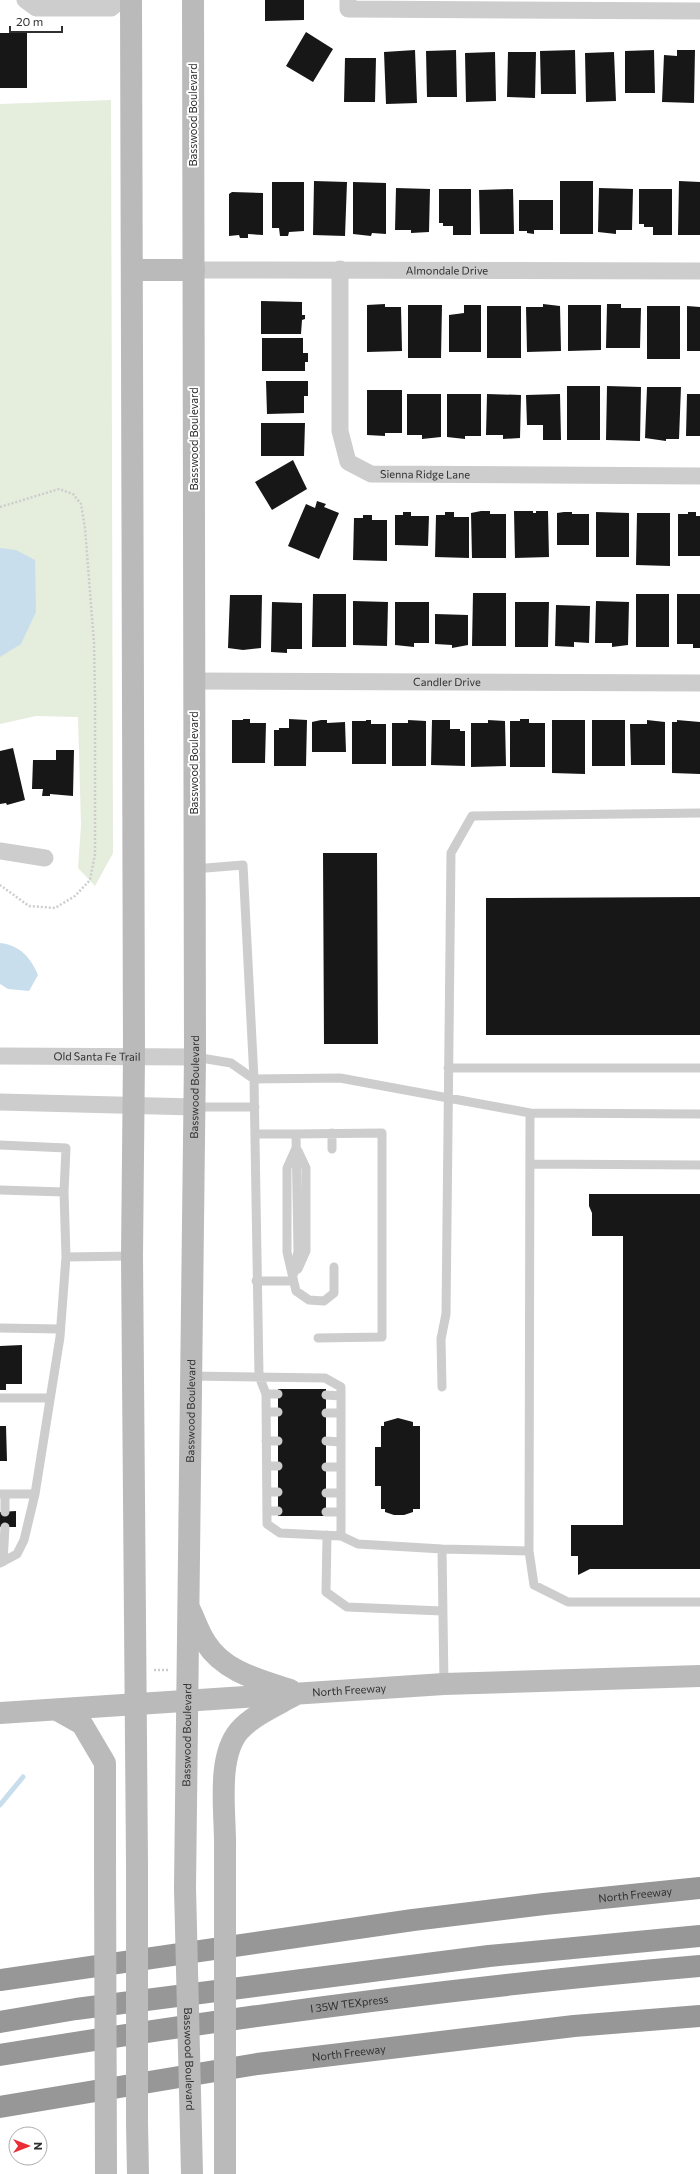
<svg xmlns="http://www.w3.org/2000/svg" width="700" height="2174" font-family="Commissioner,sans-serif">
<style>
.green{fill:#e5eddd}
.water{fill:#c9deed}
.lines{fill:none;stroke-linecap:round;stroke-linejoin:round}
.stream{stroke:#c9deed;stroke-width:5}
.building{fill:#171717}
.path{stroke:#cdcdcd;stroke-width:2.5;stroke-dasharray:2 2;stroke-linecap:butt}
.service{stroke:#cdcdcd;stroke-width:9}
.minor{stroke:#cdcdcd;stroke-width:17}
.secondary{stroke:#bababa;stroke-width:22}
.motorway{stroke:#979797;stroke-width:22}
.secondary-bridge{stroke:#bababa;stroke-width:22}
.labels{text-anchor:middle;stroke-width:4;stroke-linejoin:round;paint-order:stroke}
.street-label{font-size:11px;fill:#303030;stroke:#fff}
</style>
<rect width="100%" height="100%" fill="#fff"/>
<path class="green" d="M111,100l2,753 -18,33 -17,-18 3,-43 -3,-108 -42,-1 -36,8v-620z"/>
<path class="water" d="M0,548l16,2 19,10 1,52 -15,32 -21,13z
M0,943c20,2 31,15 38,32l-9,16 -21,-2 -8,-5z"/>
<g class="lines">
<path class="stream" d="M0,1805l23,-28"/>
</g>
<path class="building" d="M265,0h39v20l-39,1z
M306,32l27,17 -20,33 -27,-16z
M0,33h27v55h-27z
M415,50l2,53 -31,1 -2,-52z
M456,50l1,47h-30l-1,-46z
M575,50l1,44h-35l-1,-43z
M654,50l1,43h-30v-42z
M677,50h18l-1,53 -32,-1 2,-47 13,1z
M495,52l1,49 -30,1 -1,-49z
M508,52h28l-1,46 -28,-1z
M614,52l2,49 -30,1 -1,-49z
M345,58h31l-1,44h-31z
M314,181l33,1 -2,54 -32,-1z
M560,181h33v53h-33z
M679,181l21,1v53h-22z
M272,182h32v49l-15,1 -1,4h-8l-1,-8h-7z
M353,182l33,1v51l-14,-1 -1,3 -18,-2z
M396,188l34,1 -1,43 -18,1v-3h-16z
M599,188l34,1 -1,41h-16v4l-18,-2z
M439,189h32v46h-18v-9h-10v-3h-4z
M513,189l1,45h-34l-1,-44z
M639,189h33v46h-19v-8h-9v-3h-5z
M232,192l31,1v42l-15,-1v4h-8l-1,-3 -10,1v-42z
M519,200h34v30h-19v4l-7,-1v-2h-8z
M261,301l41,1v13h3v4l-3,1 -1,14h-40z
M385,304v3h16l1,44 -35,1v-47z
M543,304l17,2 1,45 -34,1 -1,-45h17z
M607,304h14v4h20l-1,40h-34z
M408,305h34l-1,53h-33z
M464,305h17v47h-32v-37l15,-2z
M568,305h33v45l-33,1z
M487,306h34v52h-34z
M647,306h33v53h-33z
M687,306l13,1v44h-13z
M262,338h41v15h5v9h-3v9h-43z
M266,381h42v15h-4v17l-37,1z
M567,386h33v54h-33z
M607,386l34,1 -1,54 -34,-1z
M647,387h34l-2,52h-13v2l-21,-3z
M367,390h35v43h-17v3l-18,-1z
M407,394h34v43l-19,2v-4h-15z
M447,394h34v42h-16v3l-18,-2z
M487,394l34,1 -1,43 -17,1v-4h-17z
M560,394l1,46h-18v-15h-16l-1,-30z
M687,394h13v42h-14z
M261,423h44l-1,33h-43z
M293,460l14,29 -35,21 -17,-28z
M317,501l9,3 -2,3 15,6 -20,46 -31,-13 18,-42 9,4z
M481,511h9v3h16v44h-34l-1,-45z
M514,511h19v2h3v-2h12l1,46 -34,1z
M403,512h8v4h18l-1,30 -33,-1v-30h8z
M445,512h9v5h15v41l-34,-1 1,-42h9z
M564,512h8v2h17v31h-32v-32z
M596,512l33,1v44h-33z
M688,512h8v4h4v40h-22v-42h10z
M637,513h33v53l-34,-1z
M363,515h9v5h15v41l-34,-1 1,-42h9z
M473,593h33v53h-34z
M313,594h33v53h-34z
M636,594h33v53h-33z
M677,594h23v54h-7v-4h-16z
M230,595h32l-1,53 -18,2 -15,-2z
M353,601l35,1 -1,44 -34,-1z
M596,601l33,1 -1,43 -16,2v-4h-17z
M272,602l30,1v46h-15v4l-16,-1z
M395,602h34v41h-15v4l-19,-2z
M515,602h34l-1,45h-33z
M556,605l34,1 -1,37 -15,-1v5l-19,-1z
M435,614l33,1v30l-16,3v-3l-17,-1z
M243,719h7v4h16l-1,40h-33v-43h11z
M289,719l18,1 -1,46h-32v-36h5v-2h10z
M520,719h9v4h16v44h-35v-46h10z
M321,720h6v3l18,-1 1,30h-34v-30z
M366,720h5v4h15v40h-34v-43h14z
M408,720l18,1v45h-34v-43h16z
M432,720h18v9h10v2h5v35l-34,-1z
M488,720l17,1 1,45 -35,1v-44h17z
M552,720h33v54l-33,-1z
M592,720h33v46h-33z
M647,720l18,2v43h-34l-1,-41h17z
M677,720l23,2v52l-28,-1v-51h5z
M13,748l12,52 -18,5 -1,-2 -6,1v-53z
M56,750h18l-1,46 -23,-2v2h-8l1,-7h-11l1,-29h23z
M323,853h54l1,191h-54z
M700,897v138h-214v-137z
M589,1194h111v375h-110l-12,6v-19h-7v-31h52v-289h-31v-23l-3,-7z
M22,1345v39h-16v6h-6v-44z
M278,1389h48v127h-48z
M398,1418l15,4v4h7v83h-7v3l-9,3h-10l-9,-3v-3h-4v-23h-6v-39h6v-21h3v-4z
M0,1426h6l1,35h-7z
M16,1511v16h-16v-15z"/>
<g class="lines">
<path class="path" d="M0,507l59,-18 14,5 8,10 4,24 9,115 1,54v157l-5,26 -15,16 -20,12 -26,-2 -29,-21
M154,1670h15"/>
<path class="service" d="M194,869l49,-4 11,214 86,-1 190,35 170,1
M195,1057l36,6 23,16 5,297 7,18 1,130 13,9 61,3
M448,1068h252
M194,1107h61
M332,1133v16
M255,1134h41l2,117 -4,22
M296,1134l86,-1v204l-64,1
M0,1145l66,3 -2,44 2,65
M296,1148l-9,20v84l9,39 13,9 15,1 10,-8v-26
M298,1151l8,17v83l-8,18
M530,1164l170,1
M0,1190l64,2
M256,1281h37
M0,1328l60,1
M191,1376l134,2 16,9v149l17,8 84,5 87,2 1,-438
M442,1387l-1,-48 5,-25 5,-461 21,-37 228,-3
M266,1394h12
M326,1395l15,1
M0,1398h50
M266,1412h12
M326,1413h15
M266,1441h12
M326,1441l15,1
M267,1466h11
M326,1467h15
M267,1492h11
M326,1493h15
M0,1494h35
M267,1511h11
M5,1512v-18
M326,1512h15
M327,1535l-1,57 21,15 95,4
M442,1549l2,135
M529,1551l5,34 34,17h132
M3,1562l2,-35
M0,1563l17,-9 7,-14 11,-46 25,-157 6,-80 66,-1"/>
<g class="minor">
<path d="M25,0l11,8h75l10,-8"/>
<path d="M348,0v9l352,2"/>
<path id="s1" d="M340,269v162l8,31 23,12 329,2"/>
<path id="s2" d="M194,270l506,1"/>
<path id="s3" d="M194,681l506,2"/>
<path d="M0,851l45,7"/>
<path id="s4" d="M0,1056l195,1"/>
<path d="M0,1102l194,5"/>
</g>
<g class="secondary">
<path d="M131,0l3,1056 -2,200 5,607"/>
<path d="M133,270h61"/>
<path d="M190,1610c5,10 9,23 16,33 18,29 54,37 84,47"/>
<path d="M57,1710l25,14 23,39v99"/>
<path id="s5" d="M0,1713l444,-29 256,-8"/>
<path d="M225,1842c0,-32 -8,-85 14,-111 13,-15 36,-25 54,-35"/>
<path id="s6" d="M185,1888l10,-831 -2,-1057"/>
<path d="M137,2123l1,51"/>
</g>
<g class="motorway">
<path id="s7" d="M0,1980l413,-60 131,-16 156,-16"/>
<path d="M0,2022l76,-13 413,-53 211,-20"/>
<path id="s8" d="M0,2055c232,-38 465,-69 700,-89"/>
<path id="s9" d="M0,2107l257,-43 317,-38 126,-10"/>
</g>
<g class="secondary-bridge">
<path d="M225,1842v332"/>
<path d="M105,1862l1,312"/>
<path d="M137,1863v260"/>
<path id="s10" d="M185,1888l7,286"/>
</g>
</g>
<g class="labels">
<g class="street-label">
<text transform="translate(193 115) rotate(-90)" y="4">Basswood Boulevard</text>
<text dy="4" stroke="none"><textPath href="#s2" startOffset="253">Almondale Drive</textPath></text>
<text transform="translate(194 439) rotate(-90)" y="4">Basswood Boulevard</text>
<text dy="4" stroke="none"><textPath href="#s1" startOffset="274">Sienna Ridge Lane</textPath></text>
<text dy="4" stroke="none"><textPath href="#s3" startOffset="253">Candler Drive</textPath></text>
<text transform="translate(194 763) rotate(-90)" y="4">Basswood Boulevard</text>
<text dy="4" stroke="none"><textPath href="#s4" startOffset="97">Old Santa Fe Trail</textPath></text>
<text dy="4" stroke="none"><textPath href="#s6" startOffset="801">Basswood Boulevard</textPath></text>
<text dy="4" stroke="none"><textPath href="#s6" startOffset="477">Basswood Boulevard</textPath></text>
<text dy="4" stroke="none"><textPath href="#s5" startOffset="350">North Freeway</textPath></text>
<text dy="4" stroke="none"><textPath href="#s6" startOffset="153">Basswood Boulevard</textPath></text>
<text dy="4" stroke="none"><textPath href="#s7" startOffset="641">North Freeway</textPath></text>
<text dy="4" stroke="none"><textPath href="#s8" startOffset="353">I 35W TEXpress</textPath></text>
<text dy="4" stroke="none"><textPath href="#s9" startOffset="353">North Freeway</textPath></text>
<text dy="4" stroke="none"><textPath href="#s10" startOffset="171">Basswood Boulevard</textPath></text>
</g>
</g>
<g transform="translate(28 2146) rotate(90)"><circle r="19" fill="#ffffff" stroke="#acacac"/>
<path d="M0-3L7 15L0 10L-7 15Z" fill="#eb2e35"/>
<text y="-6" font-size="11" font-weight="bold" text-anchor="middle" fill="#303030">N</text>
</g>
<path d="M10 26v6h52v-6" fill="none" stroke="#303030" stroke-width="2"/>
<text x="16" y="26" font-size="12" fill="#303030" stroke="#ffffff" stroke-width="3" paint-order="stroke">20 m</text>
</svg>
